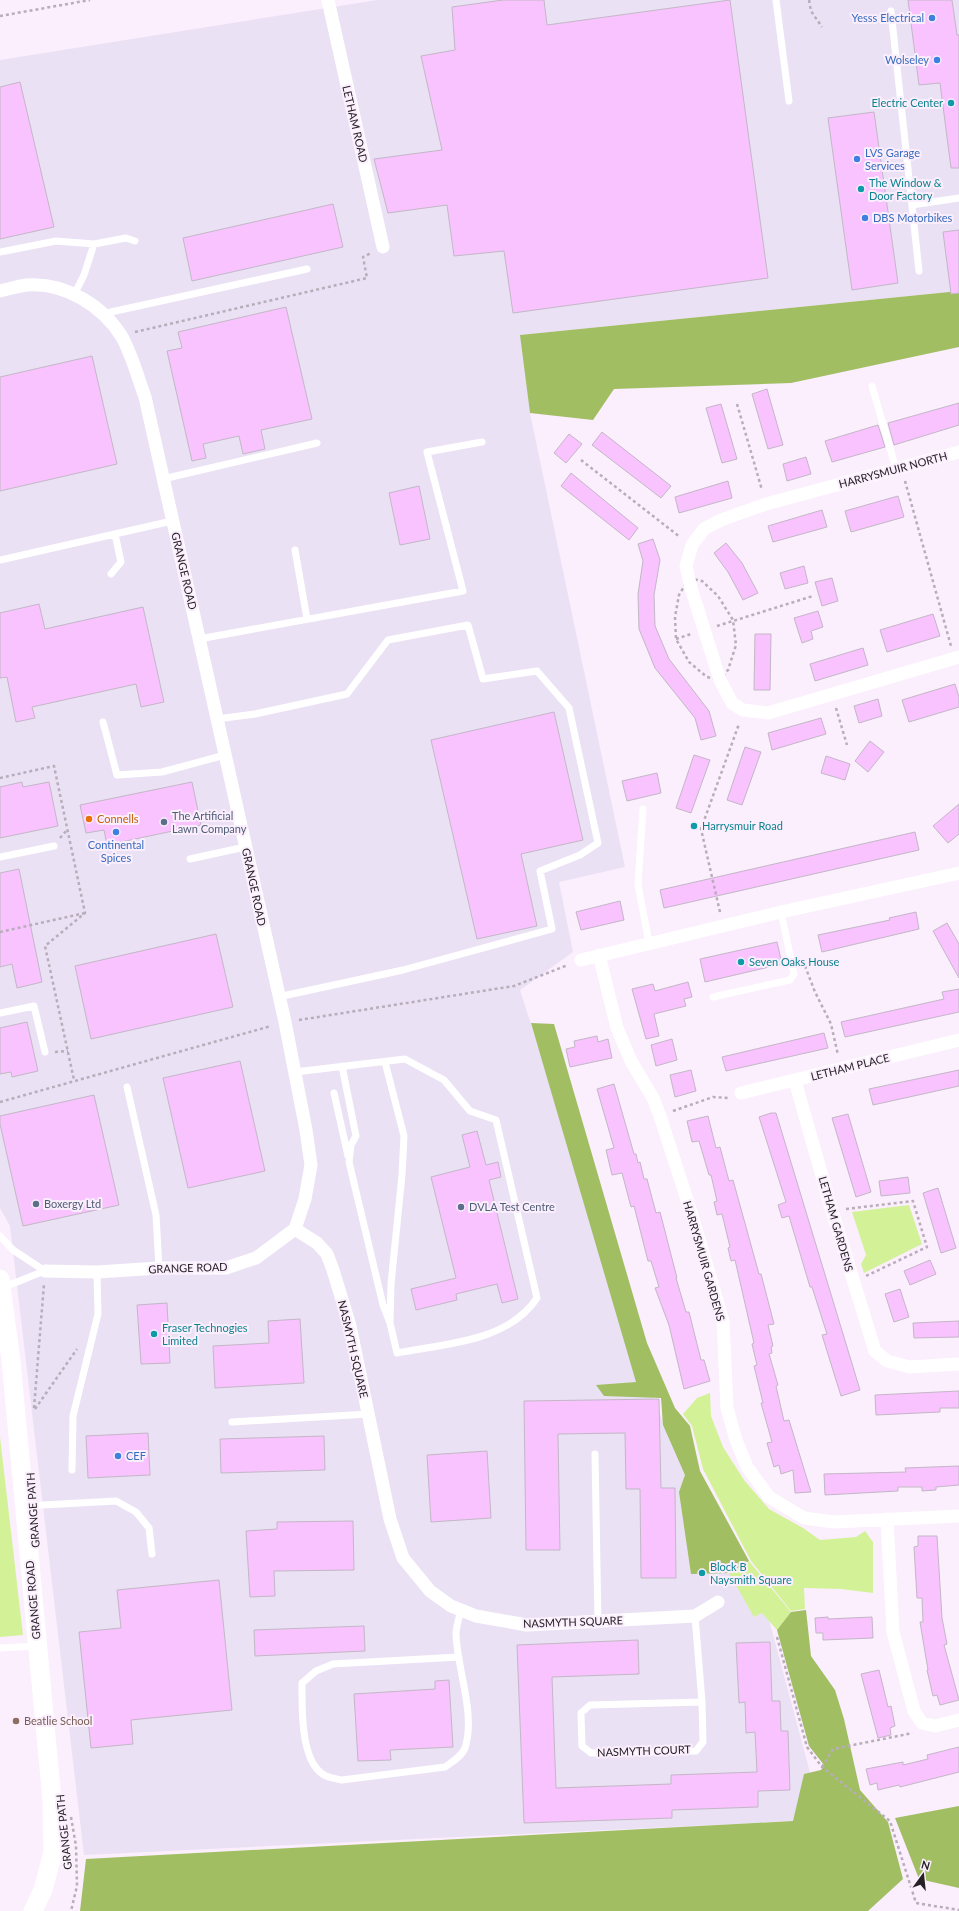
<svg xmlns="http://www.w3.org/2000/svg" width="959" height="1911" font-family="Lato,sans-serif">
<style>
.industrial{fill:#ebe1f5}
.green{fill:#d3f298}
.forest{fill:#a1be63}
.building{fill:#f8c3ff;stroke:#c3b7c5}
.lines{fill:none;stroke-linecap:round;stroke-linejoin:round}
.path{stroke:#b8adb9;stroke-width:2.5;stroke-dasharray:3 3;stroke-linecap:butt}
.lane{stroke:#fff;stroke-width:7}
.street{stroke:#fff;stroke-width:13}
.secondary{stroke:#fff;stroke-width:19}
.shop-dot{fill:#3f7fe0;stroke:#fbeefd;stroke-width:1.5}
.culture-dot{fill:#0f9aa8;stroke:#fbeefd;stroke-width:1.5}
.food-dot{fill:#e8710a;stroke:#fbeefd;stroke-width:1.5}
.service-dot{fill:#5c6f8a;stroke:#fbeefd;stroke-width:1.5}
.education-dot{fill:#8d6e63;stroke:#fbeefd;stroke-width:1.5}
.labels{text-anchor:middle;stroke-width:4;stroke-linejoin:round;paint-order:stroke}
.shop-label{font-size:11px;fill:#366cbe;stroke:#fbeefd;text-anchor:start}
.culture-label{font-size:11px;fill:#0d838f;stroke:#fbeefd;text-anchor:start}
.street-label{font-size:11px;fill:#242025;stroke:#fbeefd}
.service-label{font-size:11px;fill:#4e5e75;stroke:#fbeefd;text-anchor:start}
.food-label{font-size:11px;fill:#c56008;stroke:#fbeefd;text-anchor:start}
.education-label{font-size:11px;fill:#785e54;stroke:#fbeefd;text-anchor:start}
</style>
<rect width="100%" height="100%" fill="#fbeefd"/>
<path class="industrial" d="M377,0h582v291l-438,44 9,78 95,454 -66,15 14,70 -53,38 124,388 77,174 43,49 59,220h-30l-709,34 -74,-629 -10,-18v-1148z"/>
<path class="green" d="M909,1205l13,39 -58,29 -3,-9 5,-9 -14,-43z
M710,1393l1,23 12,31 21,33 25,29 34,19 17,12 36,-3 9,-6 8,11v51l-32,-4 -37,-1 1,21 -14,2 -40,-50 -48,-92 -11,-43 -9,-12 14,-16z
M0,1437l23,198 -23,2z
M749,1561l42,51 -14,18 -15,-17 -8,4 -25,-44z"/>
<path class="forest" d="M959,291v56l-168,36 -177,6 -21,31 -63,-7 -10,-78z
M531,1023l23,1 93,319 28,65 15,18 10,45 49,90 -20,12 -38,1 -12,-82 6,-17 -22,-50 -2,-27 -57,-2 -8,-11 40,-3z
M806,1610l5,46 24,34 9,29 16,71 28,32 15,57 -35,32h-788l6,-52 707,-38 11,-47 17,-4 3,-5 -15,-19 -32,-116 14,-18z
M959,1806v82l-40,-9 -24,-61z"/>
<path class="building" d="M503,0h41l3,25 183,-25 38,278 -255,35 -9,-62 -50,5 -7,-51 -59,8 -14,-54 68,-9 -21,-94 34,-6 -3,-43z
M908,0h44l5,35h2v133h-8l-11,-85 -21,2z
M20,82l34,145 -54,12v-152z
M874,112l24,171 -46,7 -24,-172z
M333,204l10,43 -151,34 -9,-43z
M959,230v63l-8,1 -8,-62z
M286,307l26,112 -51,11 4,19 -22,5 -4,-18 -36,8 3,14 -14,3 -25,-110 15,-3 -4,-16z
M92,356l25,108 -117,27v-114z
M767,389l16,56 -15,4 -16,-55z
M959,403v22l-65,20 -6,-22z
M721,404l16,55 -15,4 -16,-55z
M878,425l7,22 -53,15 -7,-21z
M602,432l69,54 -10,12 -69,-53z
M569,434l13,10 -16,19 -12,-10z
M806,457l5,17 -24,7 -4,-17z
M571,473l67,55 -9,12 -68,-54z
M728,481l4,17 -53,15 -4,-16z
M419,486l11,53 -30,6 -11,-52z
M898,496l6,21 -53,15 -6,-21z
M822,510l5,17 -54,15 -5,-16z
M653,539l7,21 -6,35 1,31 14,33 40,52 7,25 -15,4 -6,-22 -40,-50 -16,-39 -1,-35 5,-33 -5,-17z
M726,543l16,20 16,30 -15,7 -15,-28 -14,-19z
M804,566l4,17 -23,6 -5,-16z
M832,578l6,23 -16,5 -7,-24z
M39,604l6,25 98,-22 21,95 -23,5 -5,-23 -104,23 3,11 -19,4 -9,-45 -7,1v-65z
M818,611l5,16 -12,4 2,8 -11,4 -8,-25z
M933,614l7,22 -53,16 -7,-22z
M755,634h16l-1,56h-16z
M863,648l5,17 -53,16 -5,-17z
M955,684l4,13v10l-50,15 -7,-22z
M878,699l4,17 -23,7 -5,-17z
M554,712l29,128 -62,14 16,72 -60,13 -46,-199z
M821,718l5,16 -54,16 -4,-17z
M870,741l14,11 -16,20 -13,-11z
M745,747l16,5 -19,53 -15,-5z
M694,755l16,5 -19,53 -15,-5z
M826,756l24,8 -5,16 -24,-7z
M657,773l4,20 -34,8 -5,-20z
M22,782l1,5 26,-5 9,44 -58,12v-51z
M192,782l9,43 -94,20 -3,-15 -18,3 -6,-28z
M959,804v30l-11,9 -15,-17z
M915,832l4,18 -255,58 -4,-18z
M19,869l23,113 -25,6 -5,-24 -12,3v-94z
M620,901l4,19 -43,10 -5,-18z
M916,912l3,17 -97,23 -4,-17 72,-15 -1,-2z
M947,923l12,21v34l-26,-47z
M216,934l17,73 -142,32 -16,-73z
M777,942l5,22 -77,18 -5,-23z
M688,982l4,15 -8,2 2,7 -32,8 5,22 -13,3 -14,-50 21,-5 2,7z
M959,989v23l-114,25 -4,-15 103,-23 -2,-7z
M27,1022l11,49 -26,6 -1,-5 -11,2v-46z
M824,1033l4,15 -102,23 -4,-14z
M597,1036l1,6 10,-3 4,19 -42,9 -4,-18 9,-2 -1,-6z
M672,1039l5,21 -21,6 -5,-21z
M240,1061l25,110 -77,17 -25,-110z
M691,1070l5,21 -21,6 -5,-22z
M959,1070v16l-86,19 -4,-16z
M614,1084l20,70h2l2,9 2,-1 4,17h3l9,34 4,-1 17,66h-1l10,34h3l12,48h3l6,21 -26,8 -15,-64 -14,-37 4,-1 -8,-26h-3l-14,-55 -3,1 -9,-34 -10,2 -6,-25 8,-2 -17,-59z
M94,1095l25,110 -96,21 -23,-102v-8z
M771,1113h5l84,277 -19,6 -19,-61 5,-1 -15,-47h-2l-21,-71 -7,2 -4,-13 8,-3 -27,-85z
M848,1114l23,78 -15,5 -24,-79z
M708,1116l8,32 4,-1 9,34 4,-1 26,94h2l13,50 -6,1 5,21 -2,1 1,6 -3,1 9,31 -2,1 8,35 5,-1 22,72 -16,1 -2,-23 -12,4 -2,-9 -5,2 -7,-24 5,-1 -11,-39h2l-9,-37 3,-1 -5,-21 2,-1 -19,-83 -4,1 -3,-13 2,-1 -8,-33 -5,1 -3,-13 3,-1 -6,-26h-2l-10,-34 -7,1 -5,-21z
M477,1131l9,34 12,-3 3,15 -12,3 29,119 -16,4 -5,-19 -41,10 1,6 -41,10 -5,-21 45,-11 -25,-101 39,-10 -8,-32z
M908,1177l2,16 -29,3 -2,-15z
M938,1188l18,60 -15,5 -18,-60z
M930,1260l6,14 -26,11 -6,-14z
M900,1289l9,28 -15,5 -9,-28z
M167,1303l3,60 -29,1 -4,-59z
M300,1319l4,64 -89,5 -2,-42 56,-3 -1,-22z
M959,1321v16l-45,1 -1,-15z
M959,1391v17h-19v4l-64,3 -1,-20z
M659,1399l2,89h14l1,90h-35l-1,-89h-14l-1,-56 -67,1 2,116h-34l-2,-149z
M148,1433l2,42 -62,3 -2,-42z
M324,1436l1,34 -104,3 -1,-34z
M487,1451l4,67 -60,4 -4,-67z
M959,1466v19l-23,2v3l-14,1v-4h-24v4l-73,4 -1,-21 82,-2 -1,-4z
M353,1521l1,49 -80,1 1,25 -25,1 -4,-66 31,-2v-7z
M918,1536h19l5,82 5,26 -3,1 15,55 -19,5 -3,-10 -4,1 -6,-26h1l-8,-48h3l-1,-24h-5l-3,-51 4,-1z
M219,1580l13,130 -101,10 2,24 -42,4 -12,-116 42,-4 -4,-38z
M828,1617v2l44,-2 1,21 -50,2v-7h-7l-1,-15z
M364,1626l1,25 -110,5 -1,-26z
M638,1640l1,34 -87,3 4,111 115,-4v-9l86,-3 -2,-40 -9,1 -1,-31 -6,1 -3,-60 34,-1 2,59h8l1,30h7l2,59 -32,1v16l-86,3v8l-148,5 -7,-178z
M879,1670l9,37 3,-1 4,20 -5,2 1,7 -13,3 -17,-64z
M449,1680l4,67 -63,3 1,10 -33,1 -4,-67 81,-5v-8z
M959,1747v25l-59,15 -1,-2 -21,5 -1,-7 -7,2 -4,-16 37,-7v3l25,-6 -1,-4z"/>
<g class="lines">
<path class="path" d="M809,0l2,11 11,16
M0,16l90,-16
M135,332l232,-54 -4,-21 8,-4
M737,404l25,86
M581,460l99,77
M905,481l46,165
M689,578l13,3 16,15 15,24 3,25 -8,25 -8,10 -13,-3 -18,-15 -13,-23 -1,-22 4,-22z
M717,626l96,-30
M676,639l15,-5
M836,708l11,37
M0,778l54,-12 31,147 -40,33 29,134
M60,838l7,-8
M720,912l-19,-83 38,-105
M0,932l85,-19
M805,966l10,26 16,32 7,31
M299,1020l215,-34 54,-21
M55,1052l13,-1
M0,1102l271,-76
M673,1111l40,-14 15,1
M846,1209l67,-8 14,46 -61,29
M34,1408l10,-124
M35,1409l42,-60
M777,1637l30,110 15,20 68,54 26,82 43,7
M822,1767l11,-18 75,-15 4,-2
M71,1817l5,29 1,40 -6,25"/>
<path class="lane" d="M776,0l13,101
M891,11l28,260
M912,205l47,-7
M0,252l56,-11 38,3 32,-6 9,3
M75,293l9,-18 10,-31
M102,314l205,-45
M872,386l24,83
M163,479l154,-36
M295,550l12,69
M0,560l172,-39
M111,574l10,-12 -6,-28
M199,639l264,-48 -36,-139 55,-10
M217,719l38,-5 92,-20 41,-54 80,-15 15,54 54,-8 32,37 29,135 -18,12 -40,16 12,58 -149,41 -125,27
M103,722l14,53 45,-3 63,-17
M643,809l-5,76 11,58
M0,857l54,-11
M190,859l55,-12
M713,997l77,-17 4,-6 -13,-62
M0,1013l34,-7 11,46
M385,1062l19,74 -2,39 -11,109 -1,37
M295,1072l110,-13 39,21 26,31 26,9 41,178c-29,44 -93,46 -140,55l-7,-30 -7,-18 -34,-143 2,-17 5,-9 -14,-70
M127,1087l29,128 3,53
M334,1093l14,63
M0,1236l13,14 32,21
M2,1287c16,-4 28,-11 43,-16
M232,1422l137,-8
M595,1454l3,168
M72,1470l1,-54 25,-102 -1,-42
M25,1506l91,-5 20,11 13,16 3,26
M695,1616l7,86
M0,1648l37,-2
M459,1657l-126,7 -17,7 -14,12c0,25 -2,81 24,93 5,2 11,3 16,4l103,-13c7,-5 17,-11 20,-19 11,-34 -8,-79 -9,-114 0,-7 3,-16 5,-24
M702,1702l1,40 -7,9 -105,2 -9,-7 -1,-33 9,-8z"/>
<path class="street" d="M328,0l55,247
M0,291c9,-2 18,-5 27,-6 38,-3 76,21 95,52 10,18 16,41 23,60l140,625 21,108 5,35 -6,34 -10,30 -39,29 -30,10h-67l-62,4 -52,-1
M959,452l-193,52 -45,16 -17,9 -12,16 -6,21 5,22 29,92 12,23 11,7 25,3 191,-56
M599,955l18,73 14,33 22,37 7,18 31,96 32,109 4,87 9,32 11,27 22,30 35,21 30,4 125,-6
M581,960l200,-48 178,-39
M795,1081l37,130 43,140 12,10 23,6 49,-3
M741,1093l218,-53
M295,1229l22,14 10,11 6,16 17,56 40,193 13,39 27,33 21,15 25,10 51,9 168,-9 23,-14
M887,1519l6,113 21,79 8,12 13,3 24,-6"/>
<path class="secondary" d="M0,1279l11,82 41,439 1,52 -10,38 -10,21"/>
</g>
<g class="shop-dot">
<circle cx="932" cy="18" r="4"/>
<circle cx="937" cy="60" r="4"/>
<circle cx="857" cy="159" r="4"/>
<circle cx="865" cy="218" r="4"/>
<circle cx="116" cy="832" r="4"/>
<circle cx="118" cy="1456" r="4"/>
</g>
<g class="culture-dot">
<circle cx="951" cy="103" r="4"/>
<circle cx="861" cy="189" r="4"/>
<circle cx="694" cy="826" r="4"/>
<circle cx="741" cy="962" r="4"/>
<circle cx="154" cy="1334" r="4"/>
<circle cx="702" cy="1573" r="4"/>
</g>
<circle class="food-dot" cx="89" cy="819" r="4"/>
<g class="service-dot">
<circle cx="164" cy="822" r="4"/>
<circle cx="36" cy="1204" r="4"/>
<circle cx="461" cy="1207" r="4"/>
</g>
<circle class="education-dot" cx="16" cy="1721" r="4"/>
<g class="labels">
<g class="shop-label">
<text x="924" y="22" text-anchor="end">Yesss Electrical</text>
<text x="929" y="64" text-anchor="end">Wolseley</text>
<text x="865" y="157">LVS Garage<tspan x="865" dy="13">Services</tspan></text>
<text x="873" y="222">DBS Motorbikes</text>
<text x="116" y="849" text-anchor="middle">Continental<tspan x="116" dy="13">Spices</tspan></text>
<text x="126" y="1460">CEF</text>
</g>
<g class="culture-label">
<text x="943" y="107" text-anchor="end">Electric Center</text>
<text x="869" y="187">The Window &amp;<tspan x="869" dy="13">Door Factory</tspan></text>
<text x="702" y="830">Harrysmuir Road</text>
<text x="749" y="966">Seven Oaks House</text>
<text x="162" y="1332">Fraser Technogies<tspan x="162" dy="13">Limited</tspan></text>
<text x="710" y="1571">Block B<tspan x="710" dy="13">Naysmith Square</tspan></text>
</g>
<g class="street-label">
<text transform="translate(355 124) rotate(77)" y="4">LETHAM ROAD</text>
<text transform="translate(893 470) rotate(-15)" y="4">HARRYSMUIR NORTH</text>
<text transform="translate(184 571) rotate(77)" y="4">GRANGE ROAD</text>
<text transform="translate(254 887) rotate(78)" y="4">GRANGE ROAD</text>
<text transform="translate(850 1067) rotate(-14)" y="4">LETHAM PLACE</text>
<text transform="translate(836 1224) rotate(74)" y="4">LETHAM GARDENS</text>
<text transform="translate(704 1261) rotate(74)" y="4">HARRYSMUIR GARDENS</text>
<text transform="translate(188 1268) rotate(-2)" y="4">GRANGE ROAD</text>
<text transform="translate(353 1349) rotate(77)" y="4">NASMYTH SQUARE</text>
<text transform="translate(33 1510) rotate(-94)" y="4">GRANGE PATH</text>
<text transform="translate(33 1600) rotate(-95)" y="4">GRANGE ROAD</text>
<text transform="translate(573 1622) rotate(-2)" y="4">NASMYTH SQUARE</text>
<text transform="translate(644 1751) rotate(-2)" y="4">NASMYTH COURT</text>
<text transform="translate(64 1832) rotate(-96)" y="4">GRANGE PATH</text>
</g>
<g class="service-label">
<text x="172" y="820">The Artificial<tspan x="172" dy="13">Lawn Company</tspan></text>
<text x="44" y="1208">Boxergy Ltd</text>
<text x="469" y="1211">DVLA Test Centre</text>
</g>
<g class="food-label">
<text x="97" y="823">Connells</text>
</g>
<g class="education-label">
<text x="24" y="1725">Beatlie School</text>
</g>
</g>
<g transform="translate(923 1875) rotate(15)" stroke="#fbeefd" stroke-width="3" paint-order="stroke">
<path d="M0-3L7 15L0 10L-7 15Z" fill="#242025"/>
<text y="-6" font-size="11" font-weight="bold" text-anchor="middle" fill="#242025">N</text>
</g>
</svg>
